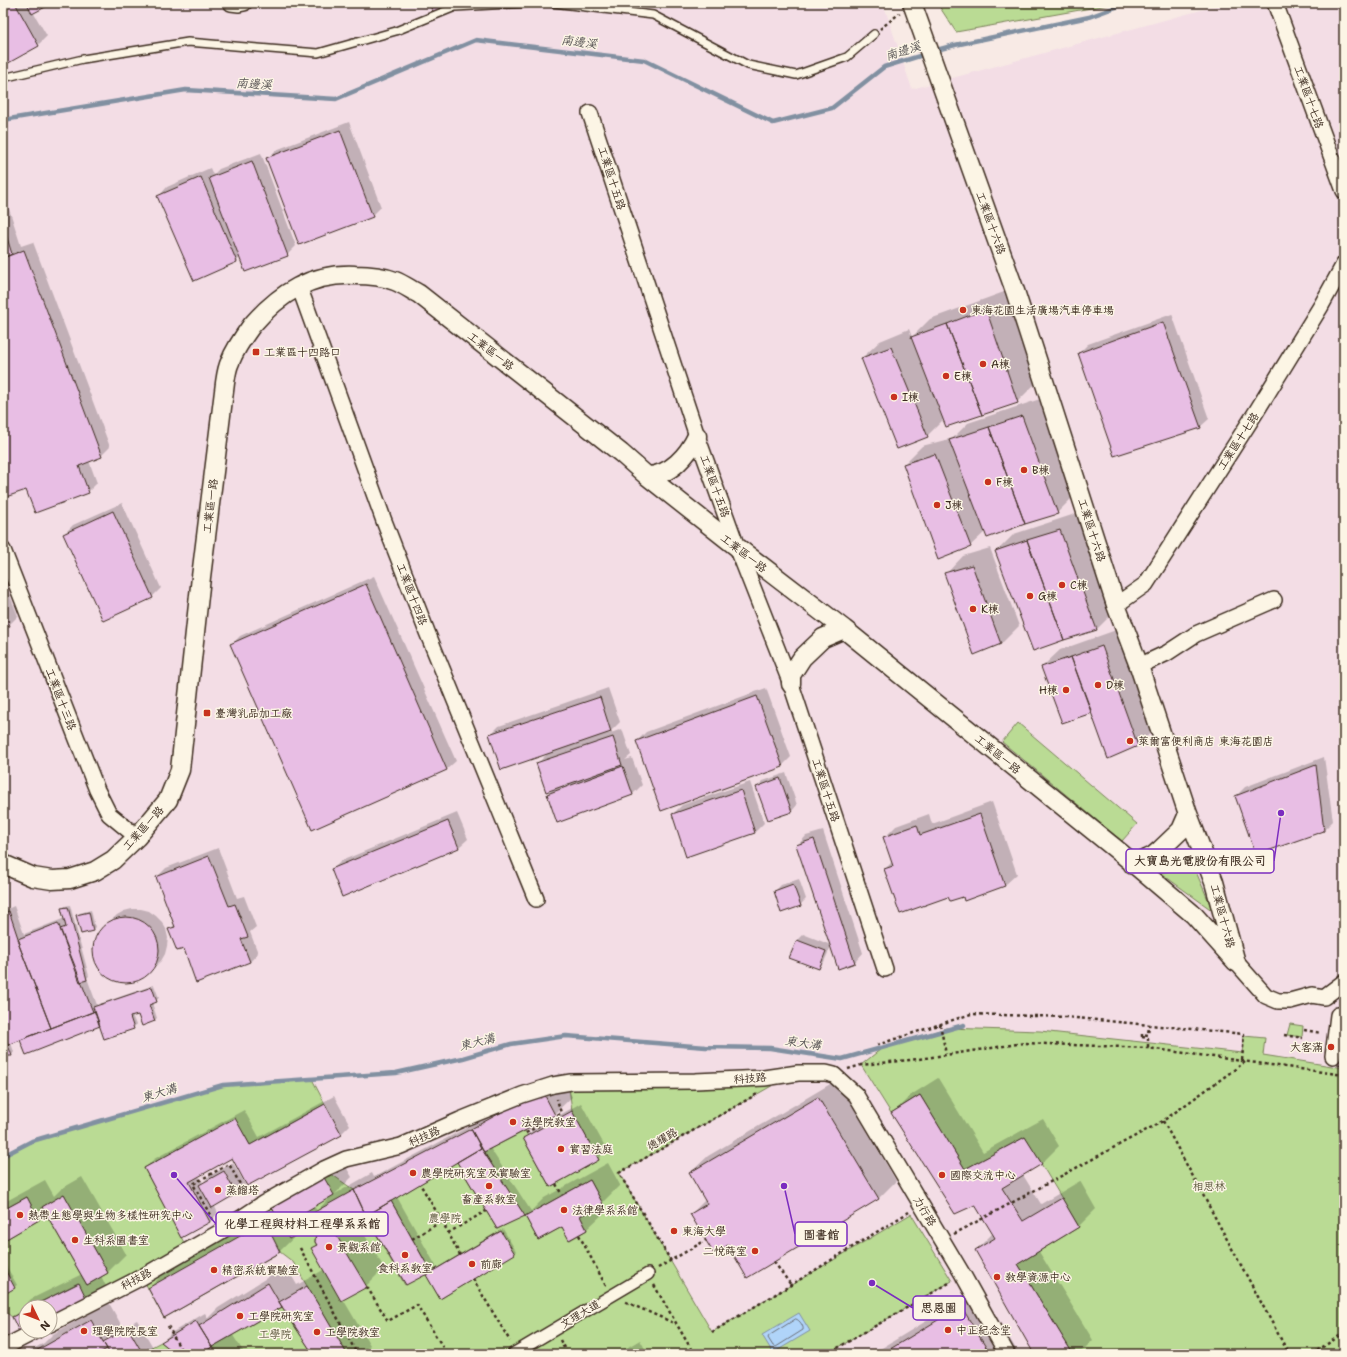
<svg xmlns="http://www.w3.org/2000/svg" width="1347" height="1357" font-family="'Shantell Sans','LXGW WenKai TC',sans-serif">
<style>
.built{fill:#f3dde5;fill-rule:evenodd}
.green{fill:#badb94;stroke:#7a8259;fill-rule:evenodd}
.water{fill:#b0d4f9;stroke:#8190a1}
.shadow{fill:#0003;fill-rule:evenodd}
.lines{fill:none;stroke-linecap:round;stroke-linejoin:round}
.shore{stroke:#6a6e76;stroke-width:1}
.stream{stroke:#8190a1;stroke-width:4.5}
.building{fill:#e8bee4;stroke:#3b2a1e}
.service-casing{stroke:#3b2a1e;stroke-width:10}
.pedestrian-casing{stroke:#3b2a1e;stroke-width:14}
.minor-casing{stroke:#3b2a1e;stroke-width:18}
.tertiary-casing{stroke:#3b2a1e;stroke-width:21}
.path{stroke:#3b2a1e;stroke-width:2.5;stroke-dasharray:3 3;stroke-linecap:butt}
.service{stroke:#fcf5e5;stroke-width:7}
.pedestrian{stroke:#fcf5e5;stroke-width:11}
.minor{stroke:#fcf5e5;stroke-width:15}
.tertiary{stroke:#fcf5e5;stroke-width:18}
.poi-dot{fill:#c8321e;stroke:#fcf5e5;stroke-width:1.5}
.labels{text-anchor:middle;stroke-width:3;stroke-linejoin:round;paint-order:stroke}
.street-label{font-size:11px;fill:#3b2a1e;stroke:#fcf5e5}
.poi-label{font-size:11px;fill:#3b2a1e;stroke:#fcf5e5;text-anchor:start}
.park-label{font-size:11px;fill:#5b563c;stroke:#fcf5e5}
.water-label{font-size:12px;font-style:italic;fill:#585455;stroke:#fcf5e5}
.leader{fill:none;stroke:#7b2cbf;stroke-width:1.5}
.callout-dot{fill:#7b2cbf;stroke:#fcf5e5;stroke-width:1.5}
.callout{fill:#fcf5e5;stroke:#7b2cbf;stroke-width:1.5}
.callout-label{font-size:12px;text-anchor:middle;font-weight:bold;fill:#3b2a1e}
</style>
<rect width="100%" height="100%" fill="#f8eae5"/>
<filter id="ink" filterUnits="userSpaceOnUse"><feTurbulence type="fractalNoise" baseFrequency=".025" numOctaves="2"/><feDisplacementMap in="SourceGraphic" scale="8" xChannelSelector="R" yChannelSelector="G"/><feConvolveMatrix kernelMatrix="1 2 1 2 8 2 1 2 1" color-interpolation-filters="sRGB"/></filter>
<g filter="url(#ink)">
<path class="built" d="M3,3h880l29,86 315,-86h117v1351h-1341zM26,1307h24v24h-24z"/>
<path class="green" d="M937,3h174l-3,2 -152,27z
M1018,723l119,101 -15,17 -120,-99z
M1187,851l26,60 -54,-39c13,2 22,-11 28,-21z
M1290,1024l13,2 -1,11 -15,-2z
M946,1028l94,3 202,22 2,-17 21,2 -2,17 81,13v286h-271l-55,-90 61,-37 -54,-90 -60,32 -45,-74 -29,18 -30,-48 20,-16z
M803,1068l-184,105 93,159 199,-118 41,67 -125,73h-480l-54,-92 -13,-10 -116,66 -22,-41 -53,27 -11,-21 -47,24h-5v3l-14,7 -9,-7v-69l36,-21 -12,-23 -24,13v-54l29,-15 191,-56 89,-6 13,25 -75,41 -15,-26 -91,49 44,82 136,-81 30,21 -38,42 -1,10 26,58 -6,-67 31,-17 39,69 21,-11 14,25 74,-45 -14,-23 -69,41 -40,-71 66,-39 40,67 27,-13 -40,-64 41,-21 3,5 -5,2 27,49 49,-27 -27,-49 -4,-32 132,-4zM590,1180l13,24 -23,12 7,14 -17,10 -8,-13 -24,13 -13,-24zM64,1194l44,79 -21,12 -45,-78z
M282,1307l31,47h-97l-4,-7z
M161,1342l16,12h-34l-1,-2z"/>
<path class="water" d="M799,1313l11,18 -37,22 -11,-18z"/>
<path class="shadow" d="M3,3h48l-18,9 14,24 -9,9 -35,20z
M349,122l32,85 -9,9 -105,-57 9,-9z
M261,153l35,93 -9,9 -47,2 -3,4 -43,18 -35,-83 8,-9 43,-19 3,7 6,-6z
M3,190l18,56 12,-4 77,205 -9,9 -12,5 8,22 -9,9 -61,-4 -24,9z
M1004,292l31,92 -18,18 -73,17 -17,17 -65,-78 18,-17 29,-12 3,8 18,-18z
M1172,314l37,105 -9,8 -121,-74 9,-9z
M1040,399l35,96 -18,18 -69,24 -2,-6 -16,15 -66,-82 18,-18 31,-8 15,-15z
M122,503l39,85 -9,9 -88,-63 9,-9z
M1078,513l37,98 -18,18 -64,21 -37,-98 18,-18z
M990,548l29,78 -18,18 -55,-70 17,-18z
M374,576l82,185 -9,8 -135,60 -81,-184 9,-9z
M3,578l15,38 -9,9 -6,2z
M1119,629l36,99 -17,18 -96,-79 18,-17z
M608,688l12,34 -12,12 14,-5 9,26 -6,5 7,-2 10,27 -9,9 -75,28 -10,-28 6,-6 -17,-24 11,-11 -58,-18 9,-9z
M766,688l25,69 -9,9 -145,-25 9,-9z
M1324,757l9,64 -9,9 -88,-34 9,-9z
M786,773l11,32 -5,6 -23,8 -12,-32 6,-6z
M750,782l14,41 -9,9 -68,23 -14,-41 9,-9z
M992,802l25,72 -12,11 -42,10h-14l-64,-26 7,-7 -8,-24 12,-12 33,-12 3,10z
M457,813l11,26 -9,8 -127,23 9,-9z
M823,831l40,122 -8,9 -24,-16 -7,16 -5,6 -28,-10 6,-18 6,-6 28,11 -33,-100 8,-9z
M218,848l19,50 7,-2 12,31 -6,5 8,21 -8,9 -66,-14 -14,-18 5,-6 -18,-47 9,-9z
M799,879l7,20 -6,6 -25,-14 6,-6z
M70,905l19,71 -2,2 10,27 57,-20 5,13 -7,5 5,15 -3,3 -15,-8 -7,2 4,10 -3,3 -33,-3 -79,14 -10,4 3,9 -2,3h-7l-2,-4v-140l11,-5 10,28 41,-16 -3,-9 3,-3z
M132,909h9l8,2 7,5 6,6 4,7 2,9 -1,8 -2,8 -4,7 -16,15 -8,4 -8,2h-8l-8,-2 -8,-5 -5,-6 -4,-7 -2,-8v-9l3,-8 4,-7 16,-15 7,-4z
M91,910l4,17 -2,3 -16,-15 3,-2z
M560,1073l12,24 -18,17 -64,34 41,63 13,-13 64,-35 12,22 -19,19 4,8 -18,17 -17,10 -7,-13 -25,13 -13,-25 -27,14 -40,-67 -61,36 39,69 -6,5 -63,-57 -11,6 28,48 -18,18 -23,13 27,46 -9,9h-47l-31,-49 -51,29 13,20h-68l-15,-12 9,-9 34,-20 3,5 10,-10 68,-42 11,19 28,-16 -13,-21 5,-4 3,-15 -6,-11 -34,33 -115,65 -16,-28 18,-18 107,-60 66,-53 12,20 -17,17 37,-21 2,4 107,-57 9,-9zM485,1143l1,2 -6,5v-2zM329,1197v1l-12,13 -3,-5z
M938,1078l45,74 60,-33 16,27 -18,18 -18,11 18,29 39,-23 16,28 -17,17 -41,24 55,90 -14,14h-44l-59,-104 17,-17 -18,-29 -82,-91 18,-18z
M837,1080l59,101 -18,18 -150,45 -37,-30 14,-14 -15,-27 18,-17z
M334,1096l16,29 -9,9 -93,51 -16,-29 -34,19 5,8 6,-7 24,-13 12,21 -9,9 -22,12 4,8 -8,9 -65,-54 9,-9 90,-49 15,27z
M581,1103l26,47 -9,9 -74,-21 9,-8z
M82,1177l44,77 -18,18 -7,4 5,10 -17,18 -39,3h-24v24l-4,6 -9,-20 18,-18 51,-25 -36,-62 -7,8 -36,19v-36l42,-23 9,16 7,-7z
M503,1229l13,22 -2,2 -87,22 3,-3z
M3,1260l14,25 -14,9z
M979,1289l40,65h-147z
M109,1303l14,25 14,-8 20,34h-46l-4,-6 -12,6h-71l20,-11 9,-9z
M640,1340l8,14h-32z"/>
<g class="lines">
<path class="shore" d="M796,1319c4,1 8,8 7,11l-27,17 -3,-1 -5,-8 1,-2z"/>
<path class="stream" d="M933,51l22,-6 134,-28 38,-14
M3,120l183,-30 150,9 140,-59 168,20 129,63 59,-15 52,-41 42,-13
M3,1156l29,-15 191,-56 173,-12 67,-15 48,-14 55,-8 140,11 64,1 72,11 122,-34"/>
</g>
<path class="building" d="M3,3h12l24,43 -36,20z
M27,3h26l-21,11z
M428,3h24l-18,10z
M340,130l33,87 -74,28 -33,-87z
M252,161l36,95 -43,16 -36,-94z
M201,177l36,85 -43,19 -37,-85z
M3,225l9,29 -9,4z
M24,250l78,207 -23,9 10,27 -54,20 -9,-23 -23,8v-240z
M986,309l32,94 -36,12 -35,-91z
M1163,322l38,106 -87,28 -36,-103z
M947,324l35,91 -36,12 -35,-90z
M891,347l37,90 -31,12 -36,-91z
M1022,416l36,98 -33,10 -36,-97z
M989,427l36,97 -38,14 -38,-98z
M935,454l36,93 -33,13 -35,-96z
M113,511l40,87 -50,23 -40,-87z
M1060,530l37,100 -33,10 -37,-100z
M1027,540l37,100 -31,11 -38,-100z
M972,565l29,79 -27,11 -30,-82z
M366,584l81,186 -135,60 -82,-186z
M3,609l7,17 -7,3z
M1102,646l36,100 -30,13 -37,-102z
M1071,657l21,56 -30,10 -21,-56z
M757,696l26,71 -122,44 -25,-70z
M600,697l11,35 -110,38 -12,-36z
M613,737l9,28 -76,27 -10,-29z
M1316,765l8,66 -68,24 -21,-59z
M623,766l10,29 -76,28 -10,-29z
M780,778l12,34 -24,8 -12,-33z
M741,790l14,43 -69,24 -14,-43z
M980,814l25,72 -41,15 -1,-4 -13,4 -2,-4 -48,17 -16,-45 9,-3 -10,-29 34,-12 3,10z
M448,821l11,27 -117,49 -11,-28z
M814,839l41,124 -17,6 -42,-124z
M209,856l20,50 6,-2 13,33 -7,2 9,23 -54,21 -12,-34 -7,2 -9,-22 7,-2 -19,-50z
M793,884l8,22 -20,7 -7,-22z
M68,907l19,73 -7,2 -20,-53 6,-2 -5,-19z
M9,911l11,33 -1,1 32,83 -43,17 -5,-13v-118z
M89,912l4,19 -12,3 -5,-19z
M93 950a33 33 0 1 1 66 0a33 33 0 1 1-66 0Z
M58,923l35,89 -42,16 -32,-83 1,-1 -2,-5z
M797,940l29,11 -7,18 -30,-11z
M152,987l5,15 -8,3 6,16 -13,5 -4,-11 -8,2 4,12 -30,10 -11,-32z
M95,1011l5,15 -74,29 -6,-15z
M1344,1025v40l-7,-1 3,-24z
M3,1032l5,13 4,11h-8z
M542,1090l13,25 -71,37 -13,-23z
M920,1095l45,74 60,-32 17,27 -40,24 21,33 39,-23 17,29 -61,37 55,90h-39l-59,-104 20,-12 -20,-33 -20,9 -64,-101z
M818,1097l61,102 -132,79 -19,-33 -14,9 -24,-40 17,-10 -18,-31z
M325,1104l17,31 -95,51 -15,-28 -43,24 21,40 -29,16 -37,-70 91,-50 15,27z
M572,1111l27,49 -49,27 -27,-49z
M471,1129l10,19 -115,68 -12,-26z
M481,1148l44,68 -28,13 -40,-67z
M224,1171l12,23 -24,14 -13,-23z
M322,1174l12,21 -41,24 8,13 -12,7 -19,-35z
M590,1180l13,24 -23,12 7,14 -18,10 -7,-13 -24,13 -13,-24z
M354,1190l12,26 -31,17 32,54 -26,14 -30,-53 6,-3 -2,-3 1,-10 3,-2 -8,-16z
M64,1194l44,79 -21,12 -45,-78z
M27,1197l12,23 -36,21v-31z
M391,1201l40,71 -25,13 -40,-69z
M265,1222l15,30 -116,66 -16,-30z
M501,1231l14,23 -75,45 -14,-24z
M3,1266l12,22 -12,7z
M79,1283l10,21 -39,20v-17h-19z
M268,1283l14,24 -70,40 -13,-21z
M307,1286l15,25 25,43h-34l-34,-52z
M961,1306l29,48h-108z
M26,1310v21l-4,7 -10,-21z
M91,1320l16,29 -10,5h-62l-1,-2z
M196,1321l16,26 -10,7h-26l-15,-12z
M128,1328l15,26h-33l-7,-12z
M212,1347l4,7h-15z"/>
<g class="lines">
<g class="service-casing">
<path id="service" d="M553,3l100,12 95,50 48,10 51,-18 27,-23
M3,78l80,-19 105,-17 130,11 78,-22 59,-24 74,-4"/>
</g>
<g class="pedestrian-casing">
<path id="pedestrian" d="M513,1354l135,-80"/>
</g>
<g class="minor-casing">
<path id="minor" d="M231,3l8,1 5,-1
M1275,3l69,188
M590,113l107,323 40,111 54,137 94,285
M299,286l85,235 43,111 109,267
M3,550l94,240 12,24 28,23
M1116,605l30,-21 110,-172 65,-106 23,-42
M1139,666l28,-13 29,-19 78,-34
M1236,962l30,34 12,5h12l22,-6 12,2 20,-15
M1333,1056l5,-41 6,2
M50,1324l92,-47 78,-45 44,-29 60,-34 22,-10 55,-13 59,-26 62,-25 31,-10 18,-3 124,-1 69,-3 34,-5h28l8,2 22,20 107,180 44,79
M3,1348l33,-17"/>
</g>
<g class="tertiary-casing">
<path id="tertiary" d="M912,3l103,288 101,314 23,61 49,148 26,68 21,77
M647,476c23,0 41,-21 50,-40
M791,684v-9l11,-17 21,-20 21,-9
M3,864l30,13 19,3 18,-1 25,-8 18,-11 24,-23 31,-37 12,-30 21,-193 24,-194c1,-7 2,-15 5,-21 5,-13 14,-26 22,-37 28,-32 59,-52 103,-50 14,0 27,1 40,6 8,3 16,9 24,13l202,159 26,23 90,71 107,82 278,225 72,61 42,47
M1133,865l20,-9 7,-6 21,-20 7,-16"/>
</g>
<path class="path" d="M880,29l20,-16
M940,1024l6,30
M1304,1030l17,3
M1284,1035l19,3
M1142,1037v-3l6,1 1,-10
M1142,1037l6,1v10
M877,1045l94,-31 95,3 178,17 -2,27
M848,1069l13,-4 58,-6 105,-16 124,5 196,27
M1163,1121l126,233
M526,1133l35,-20 -4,-14
M556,1184l6,11
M213,1220l-20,-36 36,-20 18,33
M442,1221l18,34
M448,1233l38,-22
M954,1234l209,-113 82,-59
M579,1235l27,51
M412,1239l30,-18 -22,-37
M300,1248l57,106
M671,1261l-52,-88 140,-80
M774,1262l17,23
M658,1268l48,-28
M473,1279l37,62
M654,1285l40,69
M367,1287l21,34 29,-16 30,49
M626,1302l50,22
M168,1326l15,28
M712,1332l79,-47 118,-73
M560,1340l7,14
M827,1354l124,-72
M1312,1354l32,-21"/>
<use href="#service" class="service"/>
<use href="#pedestrian" class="pedestrian"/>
<use href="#minor" class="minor"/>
<use href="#tertiary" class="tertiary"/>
</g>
</g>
<g class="poi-dot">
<circle cx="963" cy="310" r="4"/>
<rect x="252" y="348" width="8" height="8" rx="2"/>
<circle cx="983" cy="364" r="4"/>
<circle cx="946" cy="376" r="4"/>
<circle cx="894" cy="397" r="4"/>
<circle cx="1024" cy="470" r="4"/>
<circle cx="988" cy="482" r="4"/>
<circle cx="937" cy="505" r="4"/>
<circle cx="1062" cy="585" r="4"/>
<circle cx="1030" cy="596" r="4"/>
<circle cx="973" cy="609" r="4"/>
<circle cx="1098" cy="685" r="4"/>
<circle cx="1066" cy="690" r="4"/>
<rect x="203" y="709" width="8" height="8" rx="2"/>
<circle cx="1130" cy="741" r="4"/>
<circle cx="1331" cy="1047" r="4"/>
<circle cx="513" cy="1122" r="4"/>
<circle cx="561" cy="1149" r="4"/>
<circle cx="413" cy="1173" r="4"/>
<circle cx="942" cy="1175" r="4"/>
<circle cx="489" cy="1186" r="4"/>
<circle cx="218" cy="1190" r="4"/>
<circle cx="564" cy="1210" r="4"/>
<circle cx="20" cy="1215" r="4"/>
<circle cx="674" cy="1231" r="4"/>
<circle cx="75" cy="1240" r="4"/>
<circle cx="329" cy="1247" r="4"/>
<circle cx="755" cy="1251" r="4"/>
<circle cx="405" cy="1255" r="4"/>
<circle cx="472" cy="1264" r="4"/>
<circle cx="214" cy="1270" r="4"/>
<circle cx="997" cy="1277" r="4"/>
<circle cx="240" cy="1316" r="4"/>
<circle cx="948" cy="1330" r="4"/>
<circle cx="84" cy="1331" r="4"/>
<circle cx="317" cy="1332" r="4"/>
</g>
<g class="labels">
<g class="street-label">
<text transform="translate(1309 97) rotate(70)" y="4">工業區十七路</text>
<text transform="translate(612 178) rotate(72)" y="4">工業區十五路</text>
<text transform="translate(991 223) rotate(70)" y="4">工業區十六路</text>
<text transform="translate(491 351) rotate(38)" y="4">工業區一路</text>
<text transform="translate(1238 441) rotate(-57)" y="4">工業區十七路</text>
<text transform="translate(715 486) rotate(70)" y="4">工業區十五路</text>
<text transform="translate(210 506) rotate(-83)" y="4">工業區一路</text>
<text transform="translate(1092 530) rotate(72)" y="4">工業區十六路</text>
<text transform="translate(744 553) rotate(38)" y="4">工業區一路</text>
<text transform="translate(412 594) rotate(69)" y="4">工業區十四路</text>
<text transform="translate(61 699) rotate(69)" y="4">工業區十三路</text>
<text transform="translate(998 754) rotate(39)" y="4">工業區一路</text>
<text transform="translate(826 790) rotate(72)" y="4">工業區十五路</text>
<text transform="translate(143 828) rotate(-48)" y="4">工業區一路</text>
<text transform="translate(1223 916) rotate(75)" y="4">工業區十六路</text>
<text transform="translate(750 1078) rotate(-4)" y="4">科技路</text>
<text transform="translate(424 1136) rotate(-24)" y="4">科技路</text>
<text transform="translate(662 1139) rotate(-30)" y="4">德耀路</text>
<text transform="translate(925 1211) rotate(59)" y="4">力行路</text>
<text transform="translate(136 1279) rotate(-28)" y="4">科技路</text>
<text transform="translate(580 1314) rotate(-31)" y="4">文理大道</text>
</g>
<g class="poi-label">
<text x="971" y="314">東海花園生活廣場汽車停車場</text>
<text x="264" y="356">工業區十四路口</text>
<text x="991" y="368">A棟</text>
<text x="954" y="380">E棟</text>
<text x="902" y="401">I棟</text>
<text x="1032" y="474">B棟</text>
<text x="996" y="486">F棟</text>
<text x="945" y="509">J棟</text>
<text x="1070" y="589">C棟</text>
<text x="1038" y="600">G棟</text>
<text x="981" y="613">K棟</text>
<text x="1106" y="689">D棟</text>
<text x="1058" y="694" text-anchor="end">H棟</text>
<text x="215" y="717">臺灣乳品加工廠</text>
<text x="1138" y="745">萊爾富便利商店 東海花園店</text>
<text x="1323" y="1051" text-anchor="end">大客滿</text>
<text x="521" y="1126">法學院教室</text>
<text x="569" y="1153">實習法庭</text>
<text x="421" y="1177">農學院研究室及實驗室</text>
<text x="950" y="1179">國際交流中心</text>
<text x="226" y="1194">蒸餾塔</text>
<text x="489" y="1203" text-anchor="middle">畜產系教室</text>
<text x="572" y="1214">法律學系系館</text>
<text x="28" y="1219">熱帶生態學與生物多樣性研究中心</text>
<text x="682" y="1235">東海大學</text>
<text x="83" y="1244">生科系圖書室</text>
<text x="337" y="1251">景觀系館</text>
<text x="747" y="1255" text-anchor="end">二悅蒔室</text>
<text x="480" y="1268">前廊</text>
<text x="405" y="1272" text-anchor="middle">食科系教室</text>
<text x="222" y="1274">精密系統實驗室</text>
<text x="1005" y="1281">教學資源中心</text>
<text x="248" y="1320">工學院研究室</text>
<text x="956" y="1334">中正紀念堂</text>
<text x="92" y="1335">理學院院長室</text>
<text x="325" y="1336">工學院教室</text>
</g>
<g class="park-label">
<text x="1209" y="1190">相思林</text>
<text x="445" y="1222">農學院</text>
<text x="275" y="1338">工學院</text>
</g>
<g class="water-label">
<text transform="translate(579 42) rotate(7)" y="4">南邊溪</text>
<text transform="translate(903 51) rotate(-18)" y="4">南邊溪</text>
<text transform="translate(254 84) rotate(3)" y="4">南邊溪</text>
<text transform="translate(477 1042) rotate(-14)" y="4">東大溝</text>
<text transform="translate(803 1043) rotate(8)" y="4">東大溝</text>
<text transform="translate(159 1093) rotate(-17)" y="4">東大溝</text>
</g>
</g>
<path class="leader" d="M1281 813L1274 861M174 1175L216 1224M784 1186L795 1234M872 1283L913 1308"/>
<g class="callout-dot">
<circle cx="1281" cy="813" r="4"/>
<circle cx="174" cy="1175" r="4"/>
<circle cx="784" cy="1186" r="4"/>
<circle cx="872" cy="1283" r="4"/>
</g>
<g class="callout">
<rect x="1126" y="849" width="148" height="24" rx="4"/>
<rect x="216" y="1212" width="172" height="24" rx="4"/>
<rect x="795" y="1222" width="52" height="24" rx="4"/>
<rect x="913" y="1296" width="52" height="24" rx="4"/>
</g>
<g class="callout-label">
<text x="1200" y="865">大寶島光電股份有限公司</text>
<text x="302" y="1228">化學工程與材料工程學系系館</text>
<text x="821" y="1239">圖書館</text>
<text x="939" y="1312">思恩園</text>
</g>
<rect width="1347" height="1357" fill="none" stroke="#fcf5e5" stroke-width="16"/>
<rect x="8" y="8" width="1331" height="1341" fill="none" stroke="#3b2a1e" stroke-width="1.5" filter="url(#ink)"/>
<g transform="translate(38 1319) rotate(133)"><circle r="19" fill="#fcf5e5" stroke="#afa495"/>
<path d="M0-3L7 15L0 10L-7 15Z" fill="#c8321e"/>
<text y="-6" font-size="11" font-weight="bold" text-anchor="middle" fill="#3b2a1e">N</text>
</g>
</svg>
